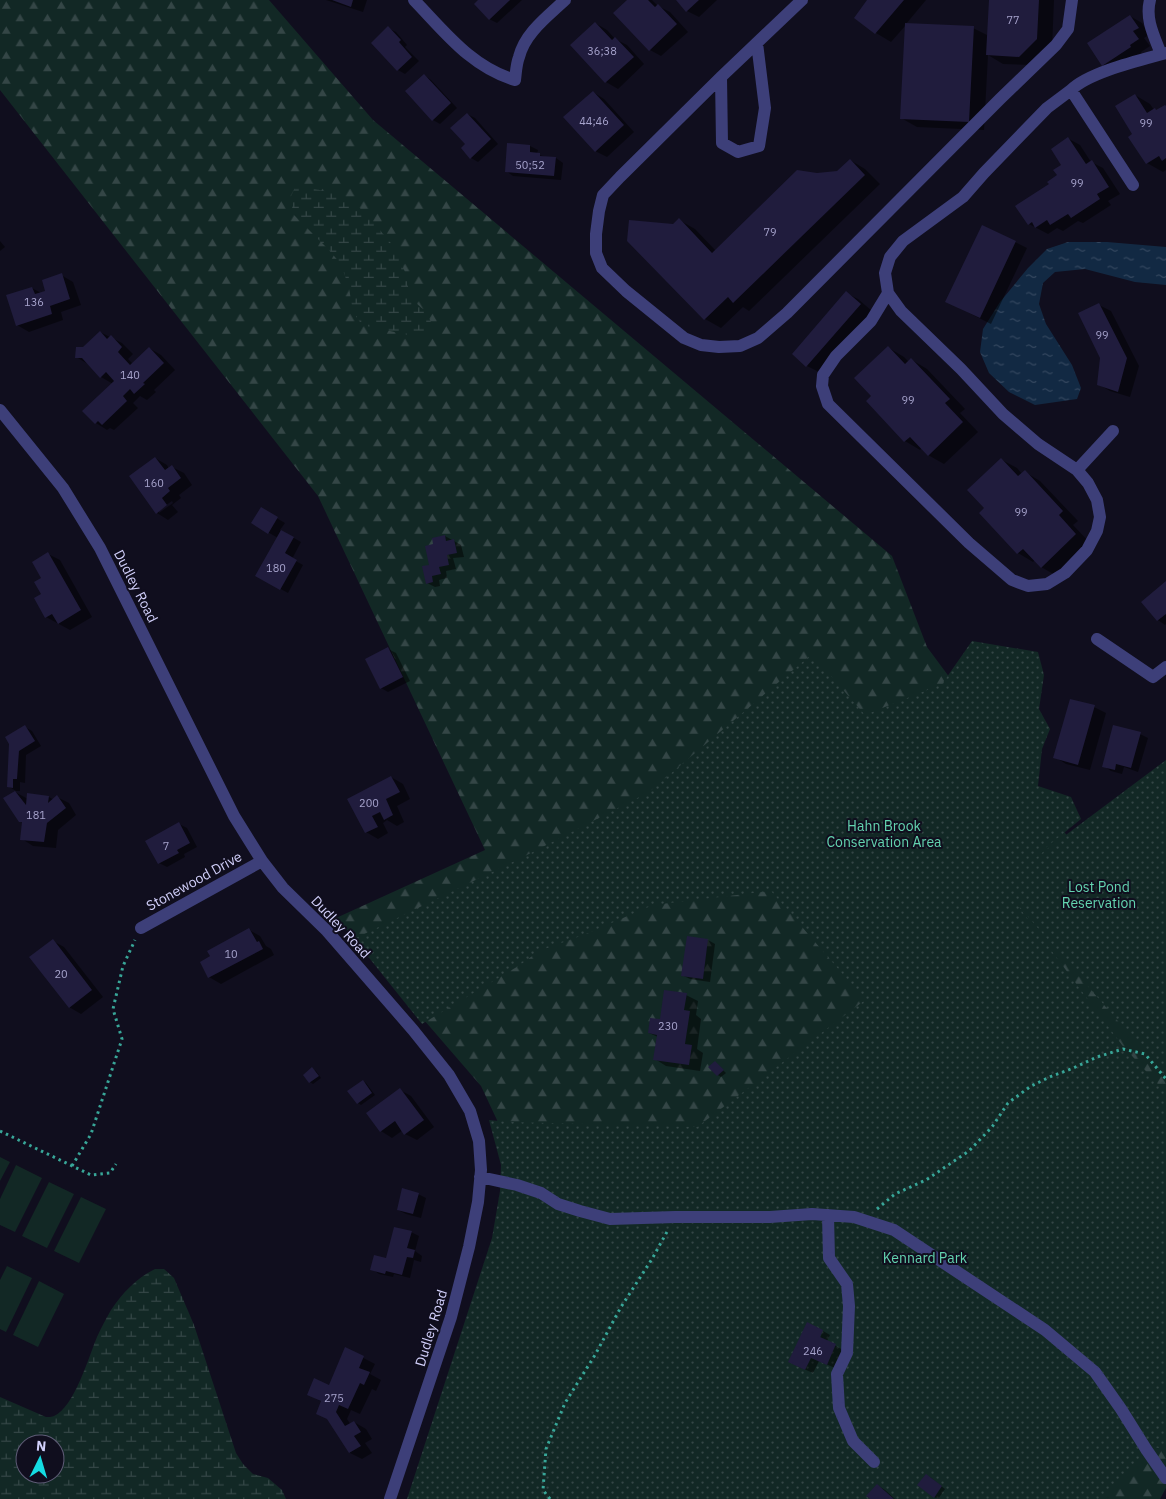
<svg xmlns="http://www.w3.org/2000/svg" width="1166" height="1499" font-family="'IBM Plex Sans',sans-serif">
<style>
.grass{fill:#122825}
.forest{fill:url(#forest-firs)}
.wetland{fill:url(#wetland-marsh);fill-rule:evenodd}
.park{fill:url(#park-dots)}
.water{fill:url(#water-ripples)}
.shadow{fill:#0007;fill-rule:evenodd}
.building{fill:#201c3d}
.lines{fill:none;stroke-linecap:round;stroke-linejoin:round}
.path{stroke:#38a698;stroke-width:3;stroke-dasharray:2.5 4;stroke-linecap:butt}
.minor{stroke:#3d3f79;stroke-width:12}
.labels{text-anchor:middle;stroke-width:4;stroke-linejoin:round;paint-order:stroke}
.number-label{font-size:11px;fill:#a6a3cc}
.street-label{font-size:14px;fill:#d2d0fb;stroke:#100e1e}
.park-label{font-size:14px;fill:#63d3af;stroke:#100e1e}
</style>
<defs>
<pattern id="forest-firs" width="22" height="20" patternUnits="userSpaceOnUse" patternTransform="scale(1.25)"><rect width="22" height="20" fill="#122825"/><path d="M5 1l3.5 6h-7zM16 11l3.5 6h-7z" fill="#344646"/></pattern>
<pattern id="wetland-marsh" width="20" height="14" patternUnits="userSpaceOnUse" patternTransform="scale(1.25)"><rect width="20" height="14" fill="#122825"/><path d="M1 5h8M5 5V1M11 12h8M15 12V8" fill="none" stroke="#344646"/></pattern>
<pattern id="park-dots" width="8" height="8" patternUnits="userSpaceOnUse" patternTransform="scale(1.25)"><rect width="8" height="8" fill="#122825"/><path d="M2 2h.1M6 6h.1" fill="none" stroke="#344646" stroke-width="1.8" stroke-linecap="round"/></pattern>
<pattern id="water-ripples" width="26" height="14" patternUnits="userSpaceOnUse" patternTransform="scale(1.25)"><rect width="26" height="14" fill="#122943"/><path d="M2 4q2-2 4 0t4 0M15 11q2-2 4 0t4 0" fill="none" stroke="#34475f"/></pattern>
</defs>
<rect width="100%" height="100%" fill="#100e1e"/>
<path class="grass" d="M0,1157l10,5 -10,19z
M16,1165l26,13 -27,54 -15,-7v-26z
M49,1182l25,12 -27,54 -25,-12z
M81,1197l25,12 -27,54 -25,-12z
M7,1266l25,12 -26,54 -6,-3v-49z
M39,1281l25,13 -26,53 -25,-12z"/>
<path class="forest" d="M0,0h269l104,120 519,436 35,91 147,198 92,-74v717l-6,11h-742l101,-332 -38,-81 -145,-168 149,-68 -167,-354 -318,-406z"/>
<path class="wetland" d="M306,187l31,7 18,9 19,20 21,25 10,24 4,19 6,11 11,10 7,14 -7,10h-13l-51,-11 -9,-13 -4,-24 -8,-24 -13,-15 -34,-34 -4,-17 5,-10z
M155,1269h9l10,9 20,47 42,128 7,11 10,10 15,4 14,12 4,9h-286v-102l46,20c1,0 7,0 8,-1 20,-8 35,-60 43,-79 4,-9 9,-18 14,-27 12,-18 26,-32 44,-41zM25,1444h30v30h-30z"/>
<path class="park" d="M972,641l66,11 6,23 -5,34 11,20 -8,20 -4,37 33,11 10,22 -70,57 155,-116v317l-154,-179 110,147 44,48v356l-15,-2 -52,52h-692l85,-261 8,-47 1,-26 -12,-45 22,2 186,5 168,-127 -94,-109 -118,14 -67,29 -47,17 -19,14 -98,59 -68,-85 173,-84 122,-63 163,-138 53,61 77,-31z"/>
<path class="water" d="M1068,242h39l59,5v38l-31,-3 -50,-13 -30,3 -12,11 -4,21 7,20 26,41 9,23 -4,11 -42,6 -26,-13 -20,-19 -9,-21 3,-23 17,-27 28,-34 19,-19z"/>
<path class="shadow" d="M326,0h41l-4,12z
M480,0h42l-25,23 -8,-4z
M629,0h23l6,6 12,6 18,20 -27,24 -11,-6z
M677,0h40l-18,17 -12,-6z
M868,0h58l-20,24 67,4 16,8 1,-36h64l-2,48 -17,17 -32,-1 -15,-9 -4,75 -67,-3 -16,-9 5,-93 -15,17 -15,-9 -20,-15z
M1130,16l12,7 7,12 -5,3 6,8 -9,6 1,2 -27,18 -12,-7z
M595,23l12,7 8,9 12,6 17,19 -26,25 -12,-7 -34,-37z
M388,28l8,4 11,13 -2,2 14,14 -14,13 -7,-4z
M424,75l7,5 26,28 -17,16 -7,-4z
M593,92l11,7 30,33 -27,25 -12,-6z
M1135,95l15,9 4,6 4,1 8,-4v63l-3,2 -16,-9 -13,-29z
M467,114l8,4 23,26 -20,18 -7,-4 -4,-14z
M1069,139l11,6 11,17 12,6 17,26 -12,7 3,4 -28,18 -5,-2 -15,10 -6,-3 -9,6 -19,-10 22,-40 8,-8 4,-11z
M509,144l21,2 8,4 -1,4 8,3 11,1 7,5 -2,17 -48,-4 -7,-5z
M850,160l15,9 15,15 -131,127 -6,-4 -22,21 -16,-9 -77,-79 46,-15 5,-5 16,9 21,22 104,-77 17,-2z
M0,241l5,6 -5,4z
M1015,242l12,6 -36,76 -32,-16z
M61,275l12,7 8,23 -20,7 2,8 -34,12 -12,-7 15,-37 9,5 6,-1z
M846,293l12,6 14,12 -53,61 -12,-6z
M1099,305l12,6 28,55 -9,31 -20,-6 -12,-7 4,-27z
M100,332l22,11 11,11 -5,5 5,5 16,-16 12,7 14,15 -21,20 2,2 -9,8 -7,-4 -7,7 5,5 -24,22 -4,-2 -3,2 -11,-7 17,-39 -12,-7 -13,-13 -12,-7z
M889,348l15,9 5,5 3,-2 15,9 38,40 -5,4 18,19 -34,32 -16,-9 -6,-7 -2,2 -15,-9z
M155,458l12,7 2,4 3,-2 12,6 8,12 -13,10 2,3 -9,7 6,7 -10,8 -11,-7zM172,501l1,2 -14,10v-3z
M1002,460l15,8 5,6 3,-2 15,9 38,40 -5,4 18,19 -34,32 -16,-9 -6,-7 -2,2 -15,-9 -32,-45z
M261,509l24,14 -5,7 21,12 -9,17 11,6 -15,28 -31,-17 21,-38 -26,-15z
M445,536l16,9 3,12 -11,1 3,11 -10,2 1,7 -8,2 1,6 -5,1 -8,-4 7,-38z
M48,554l12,6 32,57 -22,13 -24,-13 -4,-39z
M1166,583v41l-1,1 -7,-5 -15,-18z
M388,649l8,4 14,28 -22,11 -7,-4z
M1094,707l12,6 -16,57 -24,-6 -11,-7z
M25,727l7,4 9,15 -15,9 -1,28 -5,-1v9h-4l-8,-5z
M1140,734l8,4 -10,34 -14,-5 -2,7 -11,-3 -7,-5z
M391,777l12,7 7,15 -13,7 7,16 -7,4 -10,-6 -4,3 5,10 -10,6 -12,-7 -17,-32z
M15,792l13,7 21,-2 5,3 3,-3 12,6 7,12 -18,15 -2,18 -23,-2 -11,-7 1,-16 -3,-2z
M179,824l8,4 10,19 -13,7 1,3 -18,10 -8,-4z
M249,930l11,6 6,10 5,3 3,6 -53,29 -12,-7 -8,-15z
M688,937l20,3 7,4 -5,38 -20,-3 -8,-4z
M53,941l11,6 39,50 -22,17 -12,-7z
M686,995l12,6 -2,14 5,4 -4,30 6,4 -3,18 -34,-5 -11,-7 3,-22 -9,-4z
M715,1062l11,11 -5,4 -3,-2z
M312,1069l4,2 5,7 -8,6 -3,-2z
M363,1081l3,2 9,12 -14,10 -3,-2 -9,-12z
M400,1090l11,6 23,31 -17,13 -12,-6 -2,-4 -11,8 -11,-7z
M418,1194l8,4 -5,20 -15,-4 -8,-4z
M411,1232l8,4 -4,15 7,5 -1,6 -7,-2 -4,18 -16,-4 -1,3 -14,-3 -7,-5 15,-9z
M823,1331l7,4 -3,6 16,9 -8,18 -16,-7 -6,12 -16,-7 21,-23z
M346,1349l29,15 -5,10 11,6 -5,11 -4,-2 -12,25 -9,-4 -4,9 4,6 3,-3 12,7 6,10 -7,4 7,10 -10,6 -12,-6 -21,-33 -7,-18 -14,-8 21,-7z
M930,1477l15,12 -7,10 -4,-2z
M877,1485l8,5 10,9h-23z"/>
<path class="building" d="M332,0h21l-2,7z
M478,0h32l-21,20 -15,-16z
M627,0h21l7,7 3,-3 19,20 -28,27 -36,-38z
M676,0h23l-13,12z
M867,0h37l-29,34 -21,-16z
M989,0h50l-2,39 -18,18 -33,-2z
M1130,15l9,13 -6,3 6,8 -9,6 1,2 -29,19 -15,-23z
M595,22l17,18 3,-3 19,20 -29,26 -35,-38z
M905,23l69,3 -5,96 -69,-3z
M388,26l13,14 -2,2 13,15 -15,14 -26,-28z
M424,74l27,29 -19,18 -27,-30z
M593,91l31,34 -29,27 -32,-35z
M1135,94l12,19 8,-5 1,2 9,-5 1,1v52l-4,3 -3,-5 -13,8 -18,-27 4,-3 -17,-28z
M467,113l24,26 -21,20 -9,-11 4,-4 -15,-16z
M1068,137l18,27 6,-4 17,27 -12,7 3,5 -29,19 -3,-4 -18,11 -3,-5 -12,8 -3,-6 -4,3 -13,-19 34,-22 -2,-2 10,-7 -4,-5 8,-5 -10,-16z
M507,143l23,2v7l10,1v3l16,1 -2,19 -49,-4z
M850,159l15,16 -132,128 -5,-6 -24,23 -77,-79 2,-21 44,4 6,-6 33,35 85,-83 20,3 20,-2z
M982,225l34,16 -36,77 -35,-16z
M62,273l8,26 -20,7 2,8 -36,12 -10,-31 26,-8 3,7 10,-3 -3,-11z
M846,291l15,13 -55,63 -14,-13z
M1099,303l28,55 -9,34 -21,-7 3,-27 -22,-45z
M100,331l7,8 4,-4 11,12 -4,5 12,13 19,-18 15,16 -21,20 2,1 -11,10 -4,-5 -7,7 4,5 -25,24 -4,-4 -3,3 -13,-13 32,-30 -8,-9 -6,6 -18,-20h-7l1,-11h7z
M888,346l17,18 6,-6 39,41 -5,4 18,19 -35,34 -18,-19 -6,5 -38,-41 5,-5 -17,-18z
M155,457l10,13 7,-5 9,13 -13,10 2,3 -8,7 5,7 -11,9 -27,-38z
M1001,458l17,18 7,-6 38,41 -4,4 17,19 -35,34 -18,-19 -6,5 -38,-41 5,-5 -17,-18z
M261,507l17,10 -10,17 -17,-11z
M281,530l13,7 -9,16 12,7 -17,30 -25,-14z
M445,535l1,6 8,-2 3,14 -10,2 2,10 -10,2 2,7 -9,2 1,6 -7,2 -4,-18 7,-1 -4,-19 8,-2 -1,-6z
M48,552l33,58 -23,14 -6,-10 -7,4 -11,-20 7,-4 -7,-12 7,-4 -9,-16z
M1166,581v33l-9,7 -16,-19z
M388,647l15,30 -23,12 -15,-30z
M1070,699l25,6 -17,60 -25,-7z
M25,725l10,16 -16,10 -2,28h-4v9l-6,-1 2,-43 -4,-7z
M1113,725l28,7 -10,36 -15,-4 -1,6 -13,-3z
M391,776l9,16 -14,7 7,16 -9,5 -4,-8 -8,4 6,11 -13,6 -18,-34z
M15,791l11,14 1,-12 22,3 -1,7 9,-8 9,13 -19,15 -3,19 -24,-2 2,-18h-3l-16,-24z
M179,822l11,21 -13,7 2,3 -21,11 -13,-23z
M249,928l8,14 2,-1 4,8 -55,29 -8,-16 10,-6 -3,-5z
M687,936l21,3 -5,40 -22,-3z
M53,939l39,51 -23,18 -40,-51z
M664,990l23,3 -3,17 6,1 -5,33 7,1 -3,20 -36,-5 4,-25 -9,-2 2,-15 10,1z
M715,1061l9,9 -7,6 -9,-9z
M312,1067l7,9 -10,7 -6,-8z
M363,1080l9,13 -15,11 -10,-13z
M400,1088l24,32 -20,15 -9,-14 -15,11 -14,-19z
M402,1188l17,5 -6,21 -16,-4z
M394,1227l18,4 -5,17 8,2 -2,8 -6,-1 -5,18 -16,-4 -1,3 -15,-4 4,-15 12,3z
M807,1322l16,8 -3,7 16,7 -9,21 -16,-7 -6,12 -17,-8z
M345,1347l19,9 -5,12 11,4 -6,13 -4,-2 -12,26 -9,-4 -3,7 9,14 9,-5 7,11 -7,4 7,10 -12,7 -22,-34 -11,-5 5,-13 -14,-6 7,-17 15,7z
M926,1474l16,12 -8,12 -17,-13z
M877,1484l17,15h-24l-4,-3z"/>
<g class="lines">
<path class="path" d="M0,1131l91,44 19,-2 6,-9
M72,1166l19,-32 31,-95 -9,-30 10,-43 12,-26
M877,1209l18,-15 31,-14 43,-29 23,-24 16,-24 23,-17 21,-10 19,-7 26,-12 26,-8 22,5 21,25
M550,1499l-7,-9 3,-41 19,-46 30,-48 26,-48 31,-48 16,-29"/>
<path class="minor" d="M414,0c31,32 57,67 101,80 1,-7 1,-15 4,-23 6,-24 28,-40 46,-57
M802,0l-81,77 -101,100 -17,18 -4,16 -3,23v19l6,15 24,23 58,47 17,7 18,2 21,-1 18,-8 29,-25 213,-214 56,-54 12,-16 4,-29
M1150,0c-5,19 4,36 11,54
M721,77l1,66 16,9 21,-6 6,-38 -8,-65
M1071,90c18,-18 70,-30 95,-37
M888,293l-17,28 -35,35 -13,19 -1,11 6,18 141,139 43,37 16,6 19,-2 18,-11 22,-23 10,-19 3,-14 -3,-17 -9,-17 -11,-13 -39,-26 -35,-30 -42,-45 -60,-58 -13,-18 -3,-20 5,-16 13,-16 60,-44 21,-24 63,-65 24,-18 62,95
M0,410l63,78 37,60 134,268 28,45 21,27 44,43 86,99 36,45 21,36 9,30 2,29 -3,32 -9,45 -18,70 -61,182
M1077,470l36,-39
M1097,639l56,38 13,-10
M141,928l121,-67
M480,1177l37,8 24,8 17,11 22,7 30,8 65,-2h95l42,-3 42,3 40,13 151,100 50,42 26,37 25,40 20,29
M828,1215l1,43 18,26 2,22 -2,47 -10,21 2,34 14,33 21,21"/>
</g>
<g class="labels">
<g class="number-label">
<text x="1013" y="24">77</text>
<text x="602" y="55">36;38</text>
<text x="594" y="125">44;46</text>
<text x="1146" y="127">99</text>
<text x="530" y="169">50;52</text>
<text x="1077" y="187">99</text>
<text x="770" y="236">79</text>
<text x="34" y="306">136</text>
<text x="1102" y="339">99</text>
<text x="130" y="379">140</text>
<text x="908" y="404">99</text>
<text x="154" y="487">160</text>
<text x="1021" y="516">99</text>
<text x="276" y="572">180</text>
<text x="369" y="807">200</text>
<text x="36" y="819">181</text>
<text x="166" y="850">7</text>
<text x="231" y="958">10</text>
<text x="61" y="978">20</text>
<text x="668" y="1030">230</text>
<text x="813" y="1355">246</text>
<text x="334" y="1402">275</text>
</g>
<g class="street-label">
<text transform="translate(136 586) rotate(63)" y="5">Dudley Road</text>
<text transform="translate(194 881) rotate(-29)" y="5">Stonewood Drive</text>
<text transform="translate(341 927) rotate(47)" y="5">Dudley Road</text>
<text transform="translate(431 1328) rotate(-73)" y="5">Dudley Road</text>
</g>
<g class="park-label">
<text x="884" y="831">Hahn Brook<tspan x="884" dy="16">Conservation Area</tspan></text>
<text x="1099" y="892">Lost Pond<tspan x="1099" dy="16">Reservation</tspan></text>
<text x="925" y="1263">Kennard Park</text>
</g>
</g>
<g transform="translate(40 1459) rotate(5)"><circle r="24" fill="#100e1e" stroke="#5e5c76"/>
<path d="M0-4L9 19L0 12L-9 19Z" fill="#15dce2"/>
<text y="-8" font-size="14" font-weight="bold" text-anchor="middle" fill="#d2d0fb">N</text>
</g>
</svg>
